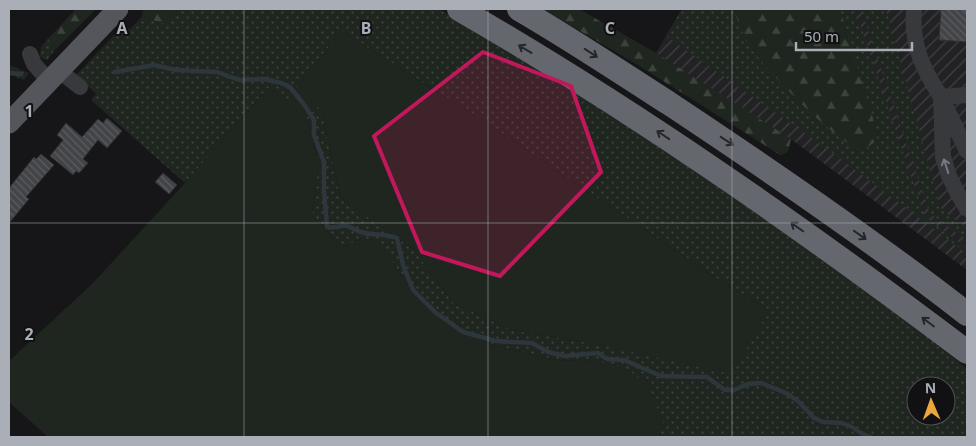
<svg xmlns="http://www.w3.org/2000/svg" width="976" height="446" font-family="'Noto Sans',sans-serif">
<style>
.industrial{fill:url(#industrial-furrows)}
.grass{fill:url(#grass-dots);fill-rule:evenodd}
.forest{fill:url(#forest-firs)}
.park{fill:#1e261f}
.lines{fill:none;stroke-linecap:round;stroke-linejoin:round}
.stream{stroke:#2d363b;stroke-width:4.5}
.building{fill:url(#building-back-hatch);stroke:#303034}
.minor{stroke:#37393d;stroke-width:16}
.major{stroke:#54565c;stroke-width:21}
.highway{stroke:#64676e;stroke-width:24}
.oneway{stroke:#26262a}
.oneway2{stroke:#767980}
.marked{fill:#c2185b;fill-opacity:0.2;stroke:#c2185b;stroke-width:4;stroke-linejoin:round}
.grid{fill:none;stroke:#a9aeb7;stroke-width:1;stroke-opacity:0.55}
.grid-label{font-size:16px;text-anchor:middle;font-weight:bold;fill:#a9aeb7;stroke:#111113;stroke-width:4;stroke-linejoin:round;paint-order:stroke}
</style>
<defs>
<pattern id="industrial-furrows" width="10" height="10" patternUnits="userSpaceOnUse" patternTransform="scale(1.25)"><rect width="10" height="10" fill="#222225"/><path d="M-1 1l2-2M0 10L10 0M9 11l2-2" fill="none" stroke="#3f4042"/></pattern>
<pattern id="grass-dots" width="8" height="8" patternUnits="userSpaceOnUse" patternTransform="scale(1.25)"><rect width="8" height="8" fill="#1e261f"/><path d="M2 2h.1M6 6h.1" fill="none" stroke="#3c433d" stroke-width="1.8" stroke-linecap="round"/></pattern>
<pattern id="forest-firs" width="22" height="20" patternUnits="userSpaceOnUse" patternTransform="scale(1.25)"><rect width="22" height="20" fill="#1e261f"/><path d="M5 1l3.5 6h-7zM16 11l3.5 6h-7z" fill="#3c433d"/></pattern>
<pattern id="building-back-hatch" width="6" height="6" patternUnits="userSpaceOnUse" patternTransform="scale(1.25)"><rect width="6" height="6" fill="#434448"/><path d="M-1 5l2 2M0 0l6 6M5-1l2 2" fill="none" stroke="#5b5c60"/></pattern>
</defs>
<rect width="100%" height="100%" fill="#161618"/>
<path class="industrial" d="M682,9h285v261l-172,-128 -139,-89z"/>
<path class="grass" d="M178,9h261l173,104 126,85 205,150 24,21v68h-307l3,-15 -62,-60 -45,-2 -64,-15 -45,-22 -37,-33 -16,-26 -33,-26 -14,8 -8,-2 -27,-28 7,-55 -13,-43 13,-13 4,12 17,80 74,53 39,53 60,27 77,13 179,-33 -51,-31 -236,-159 -141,-89 -54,70 -19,-13 -83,95 -94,-83 5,-6 -20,-19 46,-48 8,2 12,-12 21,6zM916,386h30v30h-30z
M682,9h53v4c4,11 8,23 14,32 24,35 58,63 90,91l38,-4 -37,-123h15l70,208 42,31v6l-130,-98 -171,-120z
M861,9h25l54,198 6,6 21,15v12l-37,-26z
M47,40l9,9 -9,11 -4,-1 -3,-3 1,-9z
M9,65l20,8 -5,7 -15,-6z"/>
<path class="forest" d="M76,9h20l-40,40 -9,-9z
M143,9h35l-15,14 -21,-6z
M543,9h36l77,44 135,86 -3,13 -8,3 -139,-88z
M735,9h105l37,123v8l-14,11c-27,-9 -98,-81 -114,-106 -6,-10 -10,-21 -14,-32z"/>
<path class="park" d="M341,31l141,89 236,159 51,31 -37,64 -142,-31 -77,-13 -60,-27 -39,-53 -74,-53 -17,-80 -4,-11 -13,12 13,43 -7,55 27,28 8,2 14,-8 17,4 16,22 16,26 37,33 45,22 64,15 45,2 28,8 20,17 14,35 -3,15h-612l-39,-35v-41l83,-77 93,-101 83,-95 19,12z"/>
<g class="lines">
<path class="stream" d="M115,72l39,-7 22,5 41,2 22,8 25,-1 17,4 9,4 15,19 9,14v15l10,27v29l3,36c7,2 13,-2 20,-1 5,1 9,5 14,6 12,4 22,1 36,6l6,27 10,25 22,22 28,20 33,9 36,2 16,9 17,4 33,-3 9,6 17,1 37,16 46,1 18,13h9l14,-6 13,-1 25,10 12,8 16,17 9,4 19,1 10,4 9,6 10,4
M9,73l12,1"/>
</g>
<path class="building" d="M941,9h26v33l-28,-2z
M107,118l15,13 -15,17 -9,-8 -15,19 5,4 -9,10 -3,-2 -3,4 -23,-19 13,-16 -6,-5 9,-12 16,14 16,-18 5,4z
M41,154l13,11 -28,32 3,2 -20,24v-35l25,-31 2,2z
M163,173l14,12 -8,9 -14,-12z"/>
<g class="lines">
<path class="minor" d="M914,9c-3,35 8,59 27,88l26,-2
M30,54l4,10 14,16
M58,70l22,17
M941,97l2,60 6,19 9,18 9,15
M944,103l23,48"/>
<path class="major" d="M9,123l109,-114"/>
<path class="highway" d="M459,9c177,102 345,220 508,343
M519,9c52,30 101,63 151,95 101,67 202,136 297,210"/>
</g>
<defs><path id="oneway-shaft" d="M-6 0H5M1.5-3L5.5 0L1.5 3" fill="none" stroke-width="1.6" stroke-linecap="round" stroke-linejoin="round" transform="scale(1.25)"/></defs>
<g class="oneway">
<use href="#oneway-shaft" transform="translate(525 49) rotate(-149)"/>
<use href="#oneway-shaft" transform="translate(591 53) rotate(33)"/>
<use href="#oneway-shaft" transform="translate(663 135) rotate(-146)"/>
<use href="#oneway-shaft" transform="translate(727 141) rotate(33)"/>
<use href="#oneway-shaft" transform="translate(797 227) rotate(-145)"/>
<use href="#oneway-shaft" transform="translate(860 235) rotate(35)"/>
<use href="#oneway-shaft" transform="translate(928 322) rotate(-143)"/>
</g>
<use class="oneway2" href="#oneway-shaft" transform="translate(946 166) rotate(-108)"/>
<path class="marked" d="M483,52l88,34 30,86 -101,104 -78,-24 -48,-116z"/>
<path class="grid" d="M244,9v428M488,9v428M732,9v428M9,223h958"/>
<g class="grid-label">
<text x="122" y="34">A</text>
<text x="366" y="34">B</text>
<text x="610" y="34">C</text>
<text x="29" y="117">1</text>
<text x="29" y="340">2</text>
</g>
<rect width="976" height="446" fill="none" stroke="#a9aeb7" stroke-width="20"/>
<g transform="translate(931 401) rotate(358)"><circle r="24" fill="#111113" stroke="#4e5055"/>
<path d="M0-4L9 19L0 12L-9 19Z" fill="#eaa73c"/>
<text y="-8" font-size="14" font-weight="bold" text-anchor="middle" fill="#a9aeb7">N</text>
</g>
<path d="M796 42v8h116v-8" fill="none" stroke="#a9aeb7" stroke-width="2.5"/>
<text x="804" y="42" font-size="15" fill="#a9aeb7" stroke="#111113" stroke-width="4" paint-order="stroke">50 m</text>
</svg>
